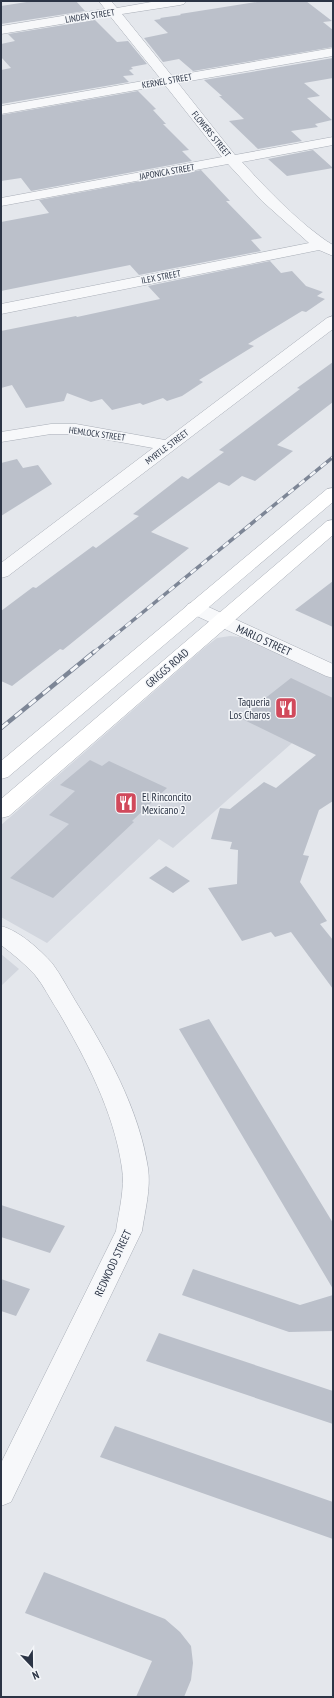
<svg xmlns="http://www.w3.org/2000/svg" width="334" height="1698" font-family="'PT Sans Narrow',sans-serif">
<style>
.built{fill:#d2d6de}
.building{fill:#bbc0ca}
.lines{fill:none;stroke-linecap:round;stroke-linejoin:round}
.minor-casing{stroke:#a9aeb7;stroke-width:1}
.secondary-casing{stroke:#a9aeb7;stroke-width:1}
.minor{fill:#f7f8fa;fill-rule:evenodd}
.secondary{fill:#fff;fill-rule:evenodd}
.rail-far1-casing{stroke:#7d8696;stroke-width:3.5}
.rail-casing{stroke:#7d8696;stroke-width:4.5}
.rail-far1{stroke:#f4f6f9;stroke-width:2.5;stroke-dasharray:7;stroke-linecap:butt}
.rail{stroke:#f4f6f9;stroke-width:3;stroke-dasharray:9;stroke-linecap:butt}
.labels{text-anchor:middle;stroke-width:3;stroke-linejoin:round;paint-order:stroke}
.far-street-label{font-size:9px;fill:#2b3445;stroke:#f4f6f9}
.street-label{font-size:11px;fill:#2b3445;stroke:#f4f6f9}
.poi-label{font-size:11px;fill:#2b3445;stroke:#f4f6f9;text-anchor:end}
</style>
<rect width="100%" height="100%" fill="#e4e7ec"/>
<path class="built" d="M230,636l10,1 93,42v28l-160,141 -14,-9 -112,104 -46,-26v-92l203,-177 13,-10z
M1,954l18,15 -18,17z"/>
<path class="building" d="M33,1h43l9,10 -84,13v-18z
M263,1h43l26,20 -9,1 10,8v17l-140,24 -14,-12 -16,3 -19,-24 24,-5 -14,-13 7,-1 -1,-1 21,-3 -1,-1z
M95,20l22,22 11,-1 19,23 -16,3 2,2 -4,1 5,5 -11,1 6,6 -128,22v-34l10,-2 -10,-11v-13l14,-3 -7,-7z
M333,58v20l-29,5 16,13 -13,2 25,22 -17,4 3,3 -27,4 11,10 -44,8 -29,-28 15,-2 -25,-23h3l-18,-16z
M138,91l18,18 -3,1 13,14h-3l26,26 -7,1 10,10 -161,30 -10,-13 -20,3v-66z
M313,150l20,18 -46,8 -19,-17z
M201,170l29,31h-4l36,37 -11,2 10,11 -122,24 -9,-10 -129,26v-69l48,-9 -10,-13z
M270,261l11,12 11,-2 14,15 17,6 -6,4 8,3 -19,13 -4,-1 -54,33 6,2 -55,34 4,2 -21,14 -15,5 -4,-3 -20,7 -3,-2 -28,7 -10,-11 -11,3 -24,-9 -3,8 -38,7 -14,-23 -11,3v-57l75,-15 1,1 83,-18 -12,-13z
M333,362v40l-56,43 16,6 -38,30 -13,-5 -13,10 -10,-4 -68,50 38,16 -126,102 -3,-1 -48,37 -11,-5v-70l32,-24 3,1 57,-42 3,2 43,-32 -6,-2 49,-38 6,3 36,-27 -5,-2 81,-61 -3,-1z
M17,459l6,9 15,-3 14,19 -51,32v-53z
M333,581v46l-38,-17z
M291,678l42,20v103l-14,9 -16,45 6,1 -9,26 27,39 -7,3 13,16v49l-42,-57 -16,5 -4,-5 -29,9 -34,-53 29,-4 1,-34 -8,-1 2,-7 -21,-3 9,-31 10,1 34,-27 12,6 40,-33 -76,-37z
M90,760l12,6 7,-5 58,27 -35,33 2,1 -81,76 -43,-20 59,-54 -20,-9 26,-24 -15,-6z
M166,866l24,15 -17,12 -24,-15z
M209,1019l124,204v66l-154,-260z
M1,1205l64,21 -15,27 -49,-16z
M193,1269l107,36 33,-10v36l-44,1 -107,-37z
M1,1279l29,10 -14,27 -15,-5z
M159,1333l174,58v33l-187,-63z
M115,1426l218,76v37l-233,-82z
M44,1572l121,47 15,13 11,14 2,17 -2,17 -7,17h-48l16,-36 -127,-48z"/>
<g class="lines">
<g class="minor-casing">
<path id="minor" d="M99,1h12l6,7 40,-7h29l-2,3 -4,1 -58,9 50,62 161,-28v8l-155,27 57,72 98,-18v8l-91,17c21,23 42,45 66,65 8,6 16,13 25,18v11l-14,-6 -318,64v-10l308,-61 -47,-42 -34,-37 -227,42v-8l221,-41 -57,-72 -164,29v-8l159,-28 -50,-62 -109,18v-8l104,-17z
M333,316v13l-325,247 -7,2v-15l152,-115 -77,-14h-25l-50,8v-10l50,-8h25l89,16 162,-122z
M195,602l7,2 131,60v14l-7,-2 -138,-64 -3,-4 3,-4z
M1,926c19,5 38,23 51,37 9,12 16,26 24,39 31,50 63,107 72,166 3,21 -3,42 -6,63l-131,271 -10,4v-43l115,-232c3,-21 9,-42 6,-63 -8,-56 -36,-109 -64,-157 -8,-12 -14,-25 -23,-36 -10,-11 -22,-21 -34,-30z"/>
</g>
<g class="secondary-casing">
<path id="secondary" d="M333,488v14l-325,275 -7,2v-18l326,-272z
M333,520v15l-324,281 -8,2v-19l326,-278z"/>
</g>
<use href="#minor" class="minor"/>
<use href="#secondary" class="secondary"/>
<g class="rail-far1-casing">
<path id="rail-far1" d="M93,653l240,-196"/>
</g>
<g class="rail-casing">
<path id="rail" d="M1,728l93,-76"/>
</g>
<use href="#rail-far1" class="rail-far1"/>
<use href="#rail" class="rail"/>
</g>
<defs>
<g id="restaurant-square" transform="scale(1.15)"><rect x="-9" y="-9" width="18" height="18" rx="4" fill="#d1495b" stroke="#f4f6f9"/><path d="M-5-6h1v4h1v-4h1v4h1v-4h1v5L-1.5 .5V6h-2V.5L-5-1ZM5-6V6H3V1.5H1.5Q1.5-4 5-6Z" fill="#fff"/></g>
</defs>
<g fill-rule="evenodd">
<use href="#restaurant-square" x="286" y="708"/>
<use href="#restaurant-square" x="126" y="803"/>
</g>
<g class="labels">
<g class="far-street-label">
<text transform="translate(90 16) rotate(-9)" y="3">LINDEN STREET</text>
<text transform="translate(167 81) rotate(-10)" y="3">KERNEL STREET</text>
<text transform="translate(211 134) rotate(51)" y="3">FLOWERS STREET</text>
<text transform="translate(167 172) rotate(-10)" y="3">JAPONICA STREET</text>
<text transform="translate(161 277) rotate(-11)" y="3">ILEX STREET</text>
<text transform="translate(97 434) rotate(8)" y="3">HEMLOCK STREET</text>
<text transform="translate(167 447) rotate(-37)" y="3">MYRTLE STREET</text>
</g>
<g class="street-label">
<text transform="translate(264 640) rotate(25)" y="4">MARLO STREET</text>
<text transform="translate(167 668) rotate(-41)" y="4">GRIGGS ROAD</text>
<text transform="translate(113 1263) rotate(-65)" y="4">REDWOOD STREET</text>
</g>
<g class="poi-label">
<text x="270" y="706">Taqueria<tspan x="270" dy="13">Los Charos</tspan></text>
<text x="142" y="801" text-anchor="start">El Rinconcito<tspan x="142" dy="13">Mexicano 2</tspan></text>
</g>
</g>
<rect width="334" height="1698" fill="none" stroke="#2b3445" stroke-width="4"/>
<g transform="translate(32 1666) rotate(158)" stroke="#f4f6f9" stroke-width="3" paint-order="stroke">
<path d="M0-3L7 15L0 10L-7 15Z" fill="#2b3445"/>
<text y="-6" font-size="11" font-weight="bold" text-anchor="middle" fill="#2b3445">N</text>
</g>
</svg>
